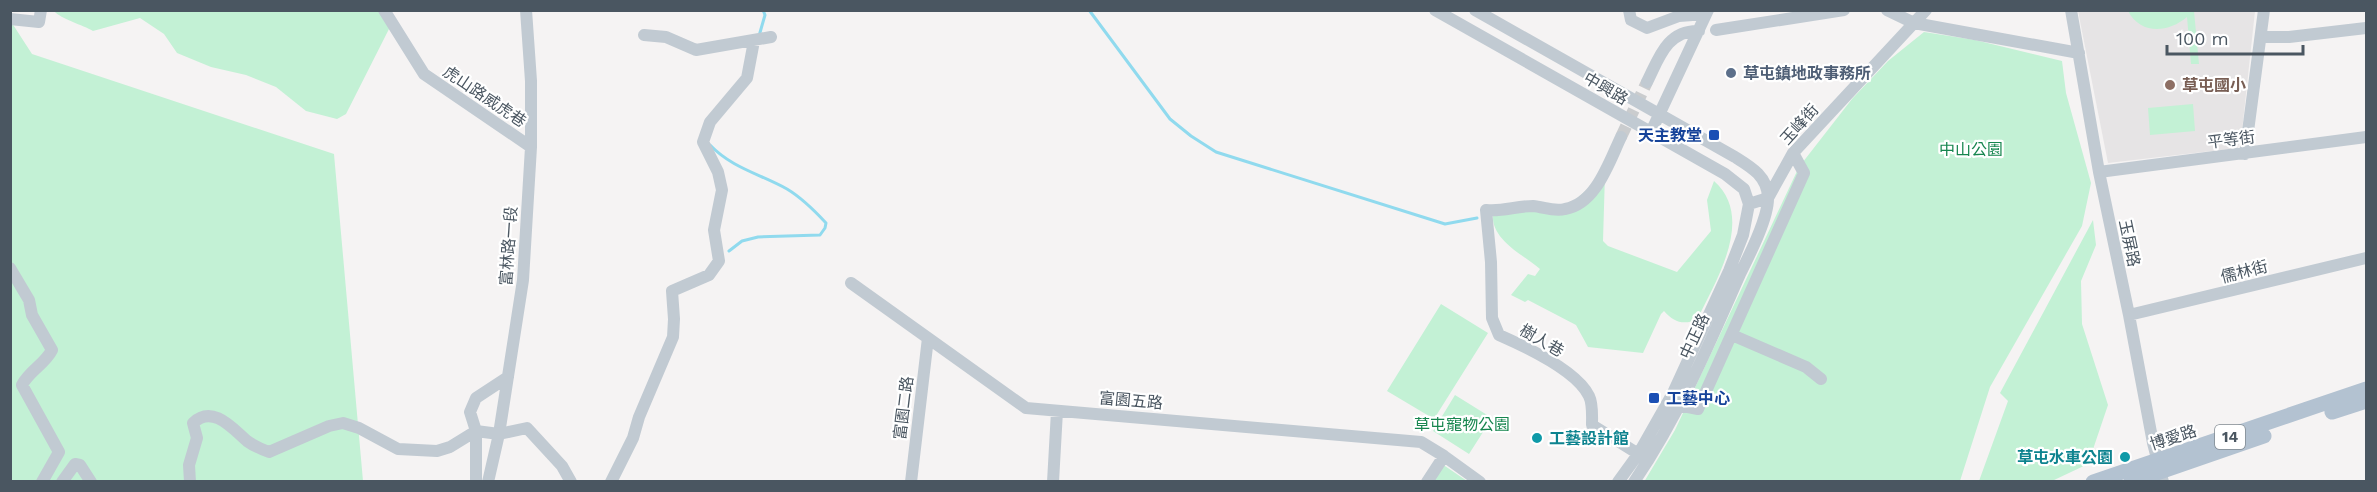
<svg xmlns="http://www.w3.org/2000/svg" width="2377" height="492" font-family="'Work Sans','Noto Sans TC',sans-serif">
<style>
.education{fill:#e6e4e5}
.green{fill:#c3f1d5}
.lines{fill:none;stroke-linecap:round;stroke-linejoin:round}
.stream{stroke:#90daee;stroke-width:3}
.minor-tunnel{stroke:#caccce;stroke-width:12;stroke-dasharray:12 6;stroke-linecap:butt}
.minor{stroke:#c1cad2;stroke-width:12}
.major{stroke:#b3c2d1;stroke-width:15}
.service-dot{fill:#5c6f8a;stroke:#fff;stroke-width:2}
.education-dot{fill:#8d6e63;stroke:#fff;stroke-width:2}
.transit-dot{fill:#1a4fb4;stroke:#fff;stroke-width:2}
.culture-dot{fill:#0f9aa8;stroke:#fff;stroke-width:2}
.labels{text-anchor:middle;stroke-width:4.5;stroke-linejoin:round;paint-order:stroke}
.shield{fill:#fff;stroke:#808990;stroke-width:1.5}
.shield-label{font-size:15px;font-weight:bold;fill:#4a5661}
.service-label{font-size:16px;font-weight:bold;fill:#4e5e75;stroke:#fff;text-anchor:start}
.education-label{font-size:16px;font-weight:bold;fill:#785e54;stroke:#fff;text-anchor:start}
.street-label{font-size:16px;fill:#4a5661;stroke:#fff}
.transit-label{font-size:16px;font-weight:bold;fill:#164399;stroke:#fff;text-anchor:end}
.park-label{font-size:16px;fill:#17864f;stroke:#fff}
.culture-label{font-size:16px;font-weight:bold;fill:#0d838f;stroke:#fff;text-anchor:start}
</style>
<rect width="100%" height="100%" fill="#f5f3f3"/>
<path class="education" d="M2078,11h177l-13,120 -4,17 -130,15z"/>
<path class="green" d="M379,10l11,17 -44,87 -9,5 -31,-8 -30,-24 -30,-12 -35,-8 -34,-14 -13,-19 -24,-16 -47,13c-10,-6 -32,-12 -39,-20z
M2128,11h66l5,53h-8l-4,-47c-19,16 -46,18 -59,-6z
M10,20l22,34 302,100 29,327h-352z
M1924,32l51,8 87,21 4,32 25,90 -9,43 -92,161 -30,94 -316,1 31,-52 124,-263 53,-68 36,-38z
M2193,104l2,27 -45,4 -2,-27z
M1605,174l-2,67 5,5 69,26 34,-41 -4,-31 7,-19c42,37 1,101 -17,139 -15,5 -23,2 -33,-9l-3,3 -18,39 -55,-6 -12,-22 -48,-25 -3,2 -14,-7 17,-21 7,2 5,-7c-18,-15 -50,-30 -47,-56l74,-6z
M2093,220l3,25 -15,36 1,43 26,81 -20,59 -36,17h-73l29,-80 -8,-8z
M1441,304l47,29 -54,86 -47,-28z
M1455,395l37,23 -23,36 -36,-23z
M1442,464l25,17 -36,1z"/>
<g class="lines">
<path class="stream" d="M1089,10l81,109 21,17 25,16 229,72 32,-6
M759,36l6,-21 -2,-5
M710,145c22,23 50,29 77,44 15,9 27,21 39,34l-1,5 -5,7 -62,2 -16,4 -13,10"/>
<path class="minor-tunnel" d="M1621,137l26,-55"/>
<path class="minor" d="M384,10l40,64 107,73
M1435,10l290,164 19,15 5,15 -6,31 -14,36 -56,122 -34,60 -21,29
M1475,10l260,147c16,10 32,19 33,40 1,20 -19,59 -28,77 -31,71 -62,143 -106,208
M1629,10l2,10 16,8 32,-12 27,-2
M1887,10l27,13 165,30
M2071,10l28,162 30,143 24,128 10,39
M10,19l29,3 2,-12
M1716,30l128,-20
M644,35l22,2 30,13 75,-13
M2262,37h27l77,-9
M1647,82c12,-24 20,-52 52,-51
M1651,132l57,-122
M1621,137c-12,25 -25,67 -56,72 -11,3 -21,-2 -32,-3 -17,0 -31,6 -47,4l5,52 1,56 7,17c25,11 78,36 90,61 4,8 3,20 3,29l53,33
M2245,154l19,-144
M2099,172l267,-35
M1749,204l19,-6 25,-45 133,-143
M10,268l19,32 3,15 20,35c-7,14 -23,21 -30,35l37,67 -17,30
M851,283l175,125 395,34 23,14
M2129,315l237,-57
M1732,335l74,32 15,12
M1673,402l5,3 20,4 106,-236 -11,-20
M62,482l13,-18 5,1 11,17
M190,482l-1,-17 8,-27 -4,-15c20,-19 40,6 54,18 7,5 14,8 22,11l60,-26 14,-3 16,5 39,21 39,2 13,-4 26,-16 23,3 28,-6 35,38 9,16
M476,482v-51l-6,-19 6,-14 32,-21
M488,482l11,-48 24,-154 8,-133v-66l-5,-71
M611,482l22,-44 6,-21 34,-80 1,-18 -2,-28 37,-16 10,-14 -5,-31 8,-40 -4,-18 -15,-30 7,-20 37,-44 7,-37
M911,482l17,-144
M1053,482l4,-71
M1427,482l17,-26 36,26"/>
<path class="major" d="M2332,412l34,-11
M2093,482l273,-93
M2131,482l133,-46"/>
</g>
<circle class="service-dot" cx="1731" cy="73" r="6"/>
<circle class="education-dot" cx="2170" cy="85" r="6"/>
<g class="transit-dot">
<rect x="1708" y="129" width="12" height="12" rx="3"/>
<rect x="1648" y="392" width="12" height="12" rx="3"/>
</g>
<g class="culture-dot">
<circle cx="1537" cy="438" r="6"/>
<circle cx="2125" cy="457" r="6"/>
</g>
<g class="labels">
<rect class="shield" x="2215" y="425" width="30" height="24" rx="4.5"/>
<g class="shield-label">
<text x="2230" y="442">14</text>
</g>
<g class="service-label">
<text x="1743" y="79">草屯鎮地政事務所</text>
</g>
<g class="education-label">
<text x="2182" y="91">草屯國小</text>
</g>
<g class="street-label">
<text transform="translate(1606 88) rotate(30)" y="6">中興路</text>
<text transform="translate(485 96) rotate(34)" y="6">虎山路威虎巷</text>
<text transform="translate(1799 124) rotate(-48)" y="6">玉峰街</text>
<text transform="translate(2231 139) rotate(-7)" y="6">平等街</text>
<text transform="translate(2130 243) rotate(78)" y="6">玉屏路</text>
<text transform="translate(508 246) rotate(-86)" y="6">富林路一段</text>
<text transform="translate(2244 271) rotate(-14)" y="6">儒林街</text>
<text transform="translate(1694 336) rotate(-65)" y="6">中正路</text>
<text transform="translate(1542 340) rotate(30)" y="6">樹人巷</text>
<text transform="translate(1131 400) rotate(5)" y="6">富園五路</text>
<text transform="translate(903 408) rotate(-83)" y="6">富園二路</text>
<text transform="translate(2173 437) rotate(-18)" y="6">博愛路</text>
</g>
<g class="transit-label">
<text x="1702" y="141">天主教堂</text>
<text x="1666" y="404" text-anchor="start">工藝中心</text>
</g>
<g class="park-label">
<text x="1971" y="155">中山公園</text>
<text x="1462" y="430">草屯寵物公園</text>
</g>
<g class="culture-label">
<text x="1549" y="444">工藝設計館</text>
<text x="2113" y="463" text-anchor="end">草屯水車公園</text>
</g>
</g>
<rect width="2377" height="492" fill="none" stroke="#4a5661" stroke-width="24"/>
<path d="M2167 45v9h136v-9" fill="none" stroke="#4a5661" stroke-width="3"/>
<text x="2176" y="45" font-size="18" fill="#4a5661" stroke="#ffffff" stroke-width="4.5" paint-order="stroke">100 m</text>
</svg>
